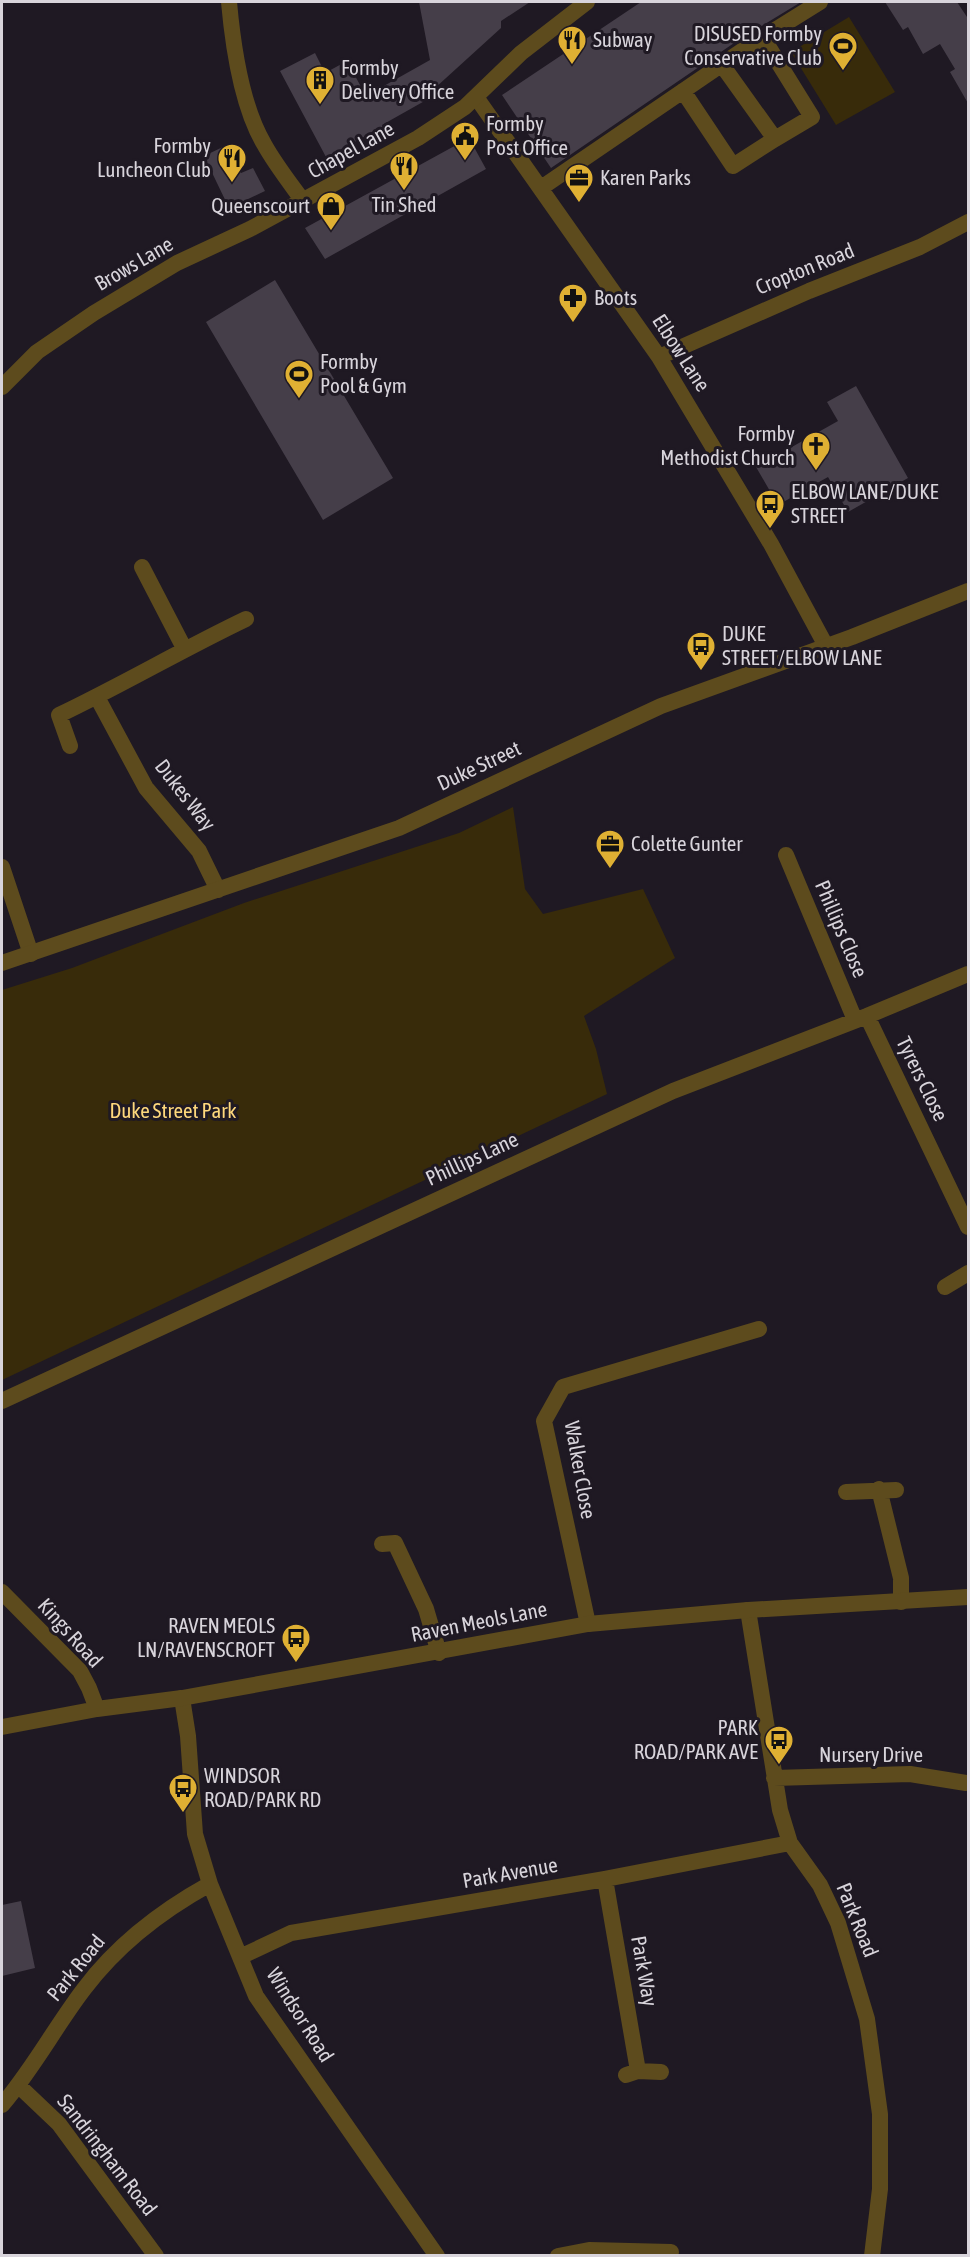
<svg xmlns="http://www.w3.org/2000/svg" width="970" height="2257" font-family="'Asap Condensed',sans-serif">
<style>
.green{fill:#382b0a}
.building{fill:#453e49}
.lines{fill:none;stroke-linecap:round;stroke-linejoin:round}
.minor{stroke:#5d4b1d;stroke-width:16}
.tertiary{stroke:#5d4b1d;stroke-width:16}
.labels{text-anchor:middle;stroke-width:6;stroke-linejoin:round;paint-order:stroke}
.poi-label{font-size:21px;fill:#d8d4db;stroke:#1f1923;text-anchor:start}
.street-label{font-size:21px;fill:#d8d4db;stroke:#1f1923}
.park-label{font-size:21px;fill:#fed87c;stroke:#1f1923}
</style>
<rect width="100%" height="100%" fill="#1f1923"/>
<path class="green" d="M849,17l46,75 -59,33 -45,-73z
M513,807l12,82 18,25 100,-25 32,69 -91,58 12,33 11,45 -605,286v-390l70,-22 172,-65 215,-70z"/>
<path class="building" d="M419,2h111l-29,19v7l-66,60 2,6 -55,31 1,2 -57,30 -46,-86 35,-18 10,20 22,-12 19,35 64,-36z
M641,2h160l-64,39 -186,127 -49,-73z
M885,2h72l12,18v85l-19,-33 5,-3 -15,-25 -17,10 -15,-27 -5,3z
M469,138l17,31 -161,90 -20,-31z
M227,145l14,28 12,-5 12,23 -36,17 -25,-52z
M275,280l118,198 -70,42 -117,-198z
M856,386l52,92 -60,34 -20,-35 -50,28 -22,-38 82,-46 -11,-19z
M21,1901l14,67 -33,8v-71z"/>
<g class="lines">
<path class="minor" d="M229,2c4,45 12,103 35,142 11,20 26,39 39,57
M722,65l53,74 37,-22 -49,-79
M683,91l50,75 42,-27
M476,97l183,260 112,187 55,102
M541,188l202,-138 77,-48
M659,357l150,-66 111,-44 48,-25
M142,567l42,81
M97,697l49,91 53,63 19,39
M70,746l-11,-31c63,-30 124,-66 187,-96
M786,855l69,165
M2,867l29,87
M867,1016l101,211
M945,1287l23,-14
M2,1401l671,-310 194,-75 101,-42
M879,1489l22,89v24
M846,1492l50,-2
M382,1544l13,-1 31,66 13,44
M748,1610l32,200 10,33 30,42 18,38 29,96 13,95v75l-8,67
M588,1624l-44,-203 19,-34 196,-58
M182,1698l6,38 7,98 15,50 46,112 181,260
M774,1778l136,-4 56,9
M605,1879l33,192
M240,1957l51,-24 314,-54 185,-36
M626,2075l12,-4 23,1
M19,2086l40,38 97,132
M2,2105c31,-36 53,-78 82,-116 33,-44 79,-79 126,-105
M558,2256l31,-6 82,2"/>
<path class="tertiary" d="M2,387l35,-35 57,-39 83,-50 73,-34 168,-91 47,-31 56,-54 66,-51
M2,963l397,-135 262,-122 191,-69 116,-46
M2,1592l78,79 9,17 8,21
M2,1727l95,-18 85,-11 406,-74 160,-14 220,-13"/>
</g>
<defs>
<g id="restaurant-pin" transform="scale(1.5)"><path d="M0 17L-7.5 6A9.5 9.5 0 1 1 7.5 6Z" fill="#dfb033" stroke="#1f1923"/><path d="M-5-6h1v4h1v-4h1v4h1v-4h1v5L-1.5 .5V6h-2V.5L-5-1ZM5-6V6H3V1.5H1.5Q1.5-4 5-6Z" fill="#111"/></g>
<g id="stadium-pin" transform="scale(1.5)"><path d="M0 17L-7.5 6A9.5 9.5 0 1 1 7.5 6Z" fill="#dfb033" stroke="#1f1923"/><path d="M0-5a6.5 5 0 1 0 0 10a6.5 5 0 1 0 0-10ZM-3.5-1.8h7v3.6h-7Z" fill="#111"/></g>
<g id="building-pin" transform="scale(1.5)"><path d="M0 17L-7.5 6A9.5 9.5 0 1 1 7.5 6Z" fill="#dfb033" stroke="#1f1923"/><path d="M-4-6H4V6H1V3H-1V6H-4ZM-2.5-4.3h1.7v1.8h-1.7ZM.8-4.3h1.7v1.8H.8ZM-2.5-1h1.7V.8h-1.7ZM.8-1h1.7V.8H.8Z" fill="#111"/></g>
<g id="civic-pin" transform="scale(1.5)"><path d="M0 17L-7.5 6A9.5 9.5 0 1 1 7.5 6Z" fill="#dfb033" stroke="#1f1923"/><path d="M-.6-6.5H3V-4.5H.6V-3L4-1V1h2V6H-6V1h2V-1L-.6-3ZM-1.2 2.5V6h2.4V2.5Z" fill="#111"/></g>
<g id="office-pin" transform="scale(1.5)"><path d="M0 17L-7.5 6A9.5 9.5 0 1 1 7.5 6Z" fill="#dfb033" stroke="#1f1923"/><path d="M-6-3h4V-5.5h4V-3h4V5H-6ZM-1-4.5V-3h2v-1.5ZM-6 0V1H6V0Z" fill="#111"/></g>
<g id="shop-pin" transform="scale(1.5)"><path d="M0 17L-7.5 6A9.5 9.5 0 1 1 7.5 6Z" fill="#dfb033" stroke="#1f1923"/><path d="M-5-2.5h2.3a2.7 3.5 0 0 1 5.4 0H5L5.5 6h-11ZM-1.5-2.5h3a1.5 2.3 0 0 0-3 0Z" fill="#111"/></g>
<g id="pharmacy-pin" transform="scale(1.5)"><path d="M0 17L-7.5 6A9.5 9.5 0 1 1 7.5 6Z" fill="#dfb033" stroke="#1f1923"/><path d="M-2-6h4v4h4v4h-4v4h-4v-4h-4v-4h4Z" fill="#111"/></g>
<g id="church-pin" transform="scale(1.5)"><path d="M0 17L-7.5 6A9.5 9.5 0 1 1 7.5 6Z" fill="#dfb033" stroke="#1f1923"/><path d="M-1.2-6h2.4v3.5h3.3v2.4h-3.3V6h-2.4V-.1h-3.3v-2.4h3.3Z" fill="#111"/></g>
<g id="bus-pin" transform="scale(1.5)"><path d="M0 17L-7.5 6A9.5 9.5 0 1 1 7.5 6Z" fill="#dfb033" stroke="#1f1923"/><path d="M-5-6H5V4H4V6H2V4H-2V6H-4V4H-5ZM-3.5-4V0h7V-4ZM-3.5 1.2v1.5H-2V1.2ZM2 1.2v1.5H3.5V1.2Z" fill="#111"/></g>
</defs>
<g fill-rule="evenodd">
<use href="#restaurant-pin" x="572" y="40"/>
<use href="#stadium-pin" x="843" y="46"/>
<use href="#building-pin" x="320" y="80"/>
<use href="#civic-pin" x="465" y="136"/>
<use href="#restaurant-pin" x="232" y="158"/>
<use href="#restaurant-pin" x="404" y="166"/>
<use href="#office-pin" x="579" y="178"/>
<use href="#shop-pin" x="331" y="206"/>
<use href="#pharmacy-pin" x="573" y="298"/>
<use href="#stadium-pin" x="299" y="374"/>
<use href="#church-pin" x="816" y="446"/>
<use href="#bus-pin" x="770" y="504"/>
<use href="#bus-pin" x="701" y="646"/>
<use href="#office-pin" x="610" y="844"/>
<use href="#bus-pin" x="296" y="1638"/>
<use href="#bus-pin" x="779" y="1740"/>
<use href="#bus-pin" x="183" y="1788"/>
</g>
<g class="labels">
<g class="poi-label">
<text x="822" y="41" text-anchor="end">DISUSED Formby<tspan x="822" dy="24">Conservative Club</tspan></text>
<text x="593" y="47">Subway</text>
<text x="341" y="75">Formby<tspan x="341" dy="24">Delivery Office</tspan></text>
<text x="486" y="131">Formby<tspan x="486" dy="24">Post Office</tspan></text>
<text x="211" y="153" text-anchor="end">Formby<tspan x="211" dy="24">Luncheon Club</tspan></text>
<text x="600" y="185">Karen Parks</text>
<text x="404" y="212" text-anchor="middle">Tin Shed</text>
<text x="310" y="213" text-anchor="end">Queenscourt</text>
<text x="594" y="305">Boots</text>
<text x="320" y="369">Formby<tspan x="320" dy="24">Pool &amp; Gym</tspan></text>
<text x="795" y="441" text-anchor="end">Formby<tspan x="795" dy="24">Methodist Church</tspan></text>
<text x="791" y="499">ELBOW LANE/DUKE<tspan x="791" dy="24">STREET</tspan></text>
<text x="722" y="641">DUKE<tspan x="722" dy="24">STREET/ELBOW LANE</tspan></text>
<text x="631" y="851">Colette Gunter</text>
<text x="275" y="1633" text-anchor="end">RAVEN MEOLS<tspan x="275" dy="24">LN/RAVENSCROFT</tspan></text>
<text x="758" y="1735" text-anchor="end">PARK<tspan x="758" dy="24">ROAD/PARK AVE</tspan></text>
<text x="204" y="1783">WINDSOR<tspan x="204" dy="24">ROAD/PARK RD</tspan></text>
</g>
<g class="street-label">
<text transform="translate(351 150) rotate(-29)" y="7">Chapel Lane</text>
<text transform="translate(134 264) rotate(-30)" y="7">Brows Lane</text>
<text transform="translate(805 269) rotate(-22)" y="7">Cropton Road</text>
<text transform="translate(681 353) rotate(57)" y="7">Elbow Lane</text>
<text transform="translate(479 766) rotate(-25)" y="7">Duke Street</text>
<text transform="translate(185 795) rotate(52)" y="7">Dukes Way</text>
<text transform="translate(841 929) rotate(67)" y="7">Phillips Close</text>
<text transform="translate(922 1079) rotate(64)" y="7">Tyrers Close</text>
<text transform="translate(472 1159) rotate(-25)" y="7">Phillips Lane</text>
<text transform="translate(580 1470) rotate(80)" y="7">Walker Close</text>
<text transform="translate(479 1622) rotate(-11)" y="7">Raven Meols Lane</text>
<text transform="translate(70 1633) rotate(48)" y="7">Kings Road</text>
<text x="871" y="1762">Nursery Drive</text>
<text transform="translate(510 1873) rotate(-10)" y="7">Park Avenue</text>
<text transform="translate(857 1920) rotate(68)" y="7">Park Road</text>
<text transform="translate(76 1968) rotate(-51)" y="7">Park Road</text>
<text transform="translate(644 1971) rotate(80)" y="7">Park Way</text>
<text transform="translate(300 2015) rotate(58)" y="7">Windsor Road</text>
<text transform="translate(107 2155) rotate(52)" y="7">Sandringham Road</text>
</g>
<g class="park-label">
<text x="173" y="1118">Duke Street Park</text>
</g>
</g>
<rect width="970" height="2257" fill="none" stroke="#d8d4db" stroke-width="6"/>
</svg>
